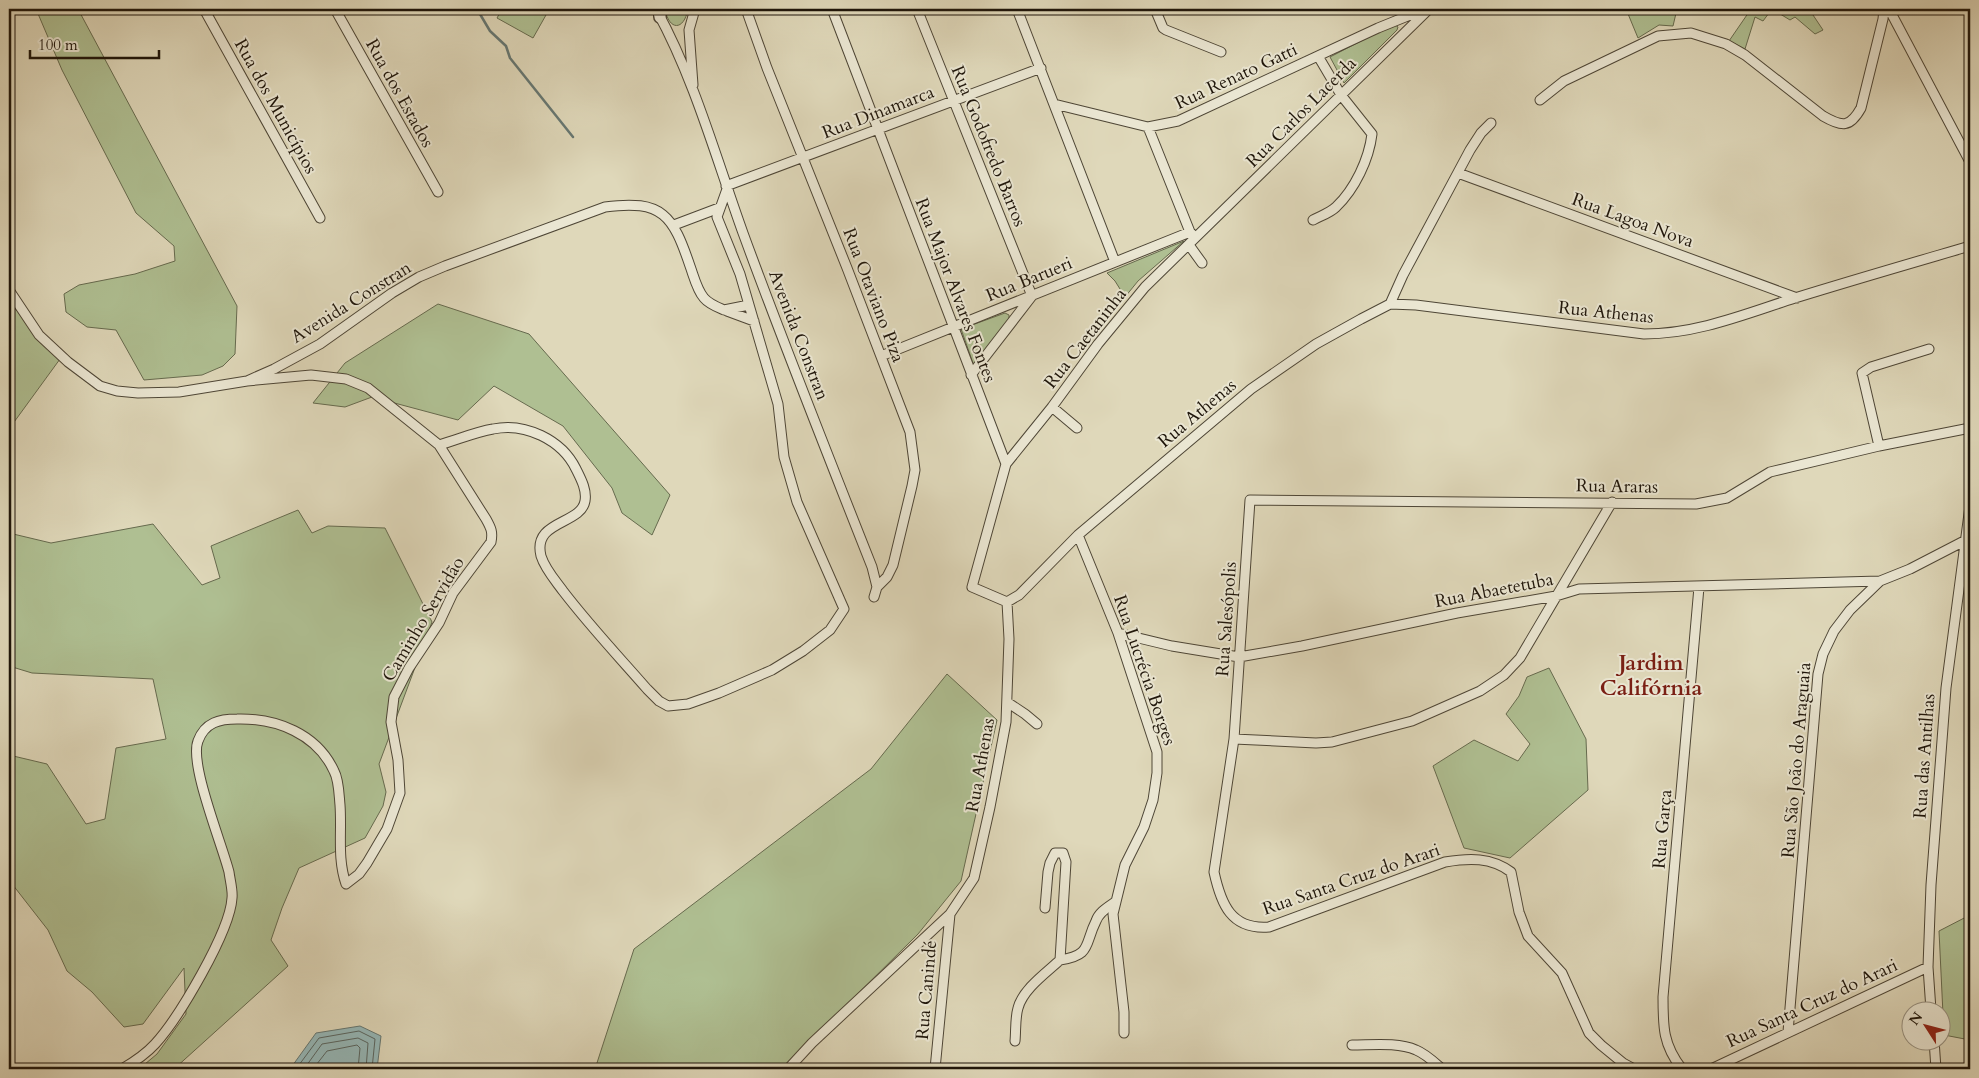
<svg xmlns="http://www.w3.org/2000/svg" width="1979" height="1078" font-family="Cardo,serif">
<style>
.green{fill:#afbf92;stroke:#666a4e}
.water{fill:#96b8b8;stroke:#667772}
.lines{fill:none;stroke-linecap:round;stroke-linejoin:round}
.shore{stroke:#5a6661;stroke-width:1}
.stream{stroke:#667772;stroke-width:2.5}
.minor-casing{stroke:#4e4636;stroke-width:11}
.tertiary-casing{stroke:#4e4636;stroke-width:14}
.minor{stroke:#eae6d2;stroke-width:9}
.tertiary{stroke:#eae6d2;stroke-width:11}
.labels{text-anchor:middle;stroke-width:4;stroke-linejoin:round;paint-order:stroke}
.street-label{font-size:18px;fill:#1e150a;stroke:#eae6d2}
.district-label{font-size:22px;font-weight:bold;fill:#7a1f14;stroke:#eae6d2}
</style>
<rect width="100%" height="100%" fill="#dfd8ba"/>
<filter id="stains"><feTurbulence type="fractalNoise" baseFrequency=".004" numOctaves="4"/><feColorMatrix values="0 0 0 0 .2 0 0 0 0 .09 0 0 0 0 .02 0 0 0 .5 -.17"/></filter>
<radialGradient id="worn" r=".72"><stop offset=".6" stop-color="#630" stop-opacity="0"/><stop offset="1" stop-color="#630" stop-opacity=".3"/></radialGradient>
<path class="green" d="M36,9h42l159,297 -2,48 -12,12 -21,9 -58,5 -28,-50 -29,-3 -21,-15 -2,-18 15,-9 56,-11 40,-13 -1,-15 -38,-33 -74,-143z
M502,9h33l11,6 -13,23 -36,-20z
M665,9h23c-4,22 -19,22 -23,0z
M1626,9h51l-4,17 -14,-1 -21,13z
M1751,9h58l14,21 -8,4 -20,-17 -5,3 -18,-11 -9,12 -8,-4 -10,32 -16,-8z
M1394,24l4,3 -1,3 -53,53 -14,-26z
M1184,241l-46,40 -13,16 -10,-16 -8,-8z
M9,302l51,57 -51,70z
M438,304l91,30 141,161 -18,40 -30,-22 -10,-25 -49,-62 -69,-40 -36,34 -86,-23 -27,10 -32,-4 32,-40z
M1005,313l4,2v6l-35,45 -13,-37z
M298,510l14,23 16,-7 57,2 47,94 -53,142 7,28 -3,14 -18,32 -66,30 -17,40 -11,32 17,26 -114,103h-35l18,-15 29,-40 -2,-46 -41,56 -19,3 -32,-35 -25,-21 -19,-41 -39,-50v-125l38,9 39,60 19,-5 11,-71 50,-9 -13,-60 -121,-6 -23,-7v-133l42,10 102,-19 49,61 18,-7 -9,-32z
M1549,668l37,71 2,51 -78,68 -46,-10 -31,-82 41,-26 44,21 12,-17 -24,-30 13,-18 8,-19z
M947,674l50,46 -36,161 -43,53 -136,135h-187l39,-120 237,-180z
M1970,915v125l-26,-5 -5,-104z"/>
<path class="water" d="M360,1026l21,10 -4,33h-87l26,-36z"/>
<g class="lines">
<path class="shore" d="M296,1069l23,-31 40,-7 16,8 -3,30
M304,1069l18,-25 36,-6 10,5 -2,26
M313,1069l14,-18 30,-6 3,3 -2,21"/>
<path class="stream" d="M477,9l13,22 16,15 4,12 63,79"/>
<g class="minor-casing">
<path id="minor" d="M204,9l116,209
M335,9l103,183
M746,9l21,59 80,200 63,164 5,38 -3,16 -19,79 -6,12 -10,10 -3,10
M832,9l174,455 -34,123 35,15
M917,9l115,287 -61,79
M1017,9l98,253
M1155,9l8,19 3,2 55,22
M1889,9l81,153
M657,11c37,67 60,150 86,222 41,112 85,223 129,334l5,20
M693,85l-4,-55 6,-21
M1540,100l24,-19 94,-45 33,-3 35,11 19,11 78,61c19,11 27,12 38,-8l22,-89 1,-10
M1054,104l94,23 30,-6 200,-93 47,-19
M1148,127l42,105 3,3
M1458,173l339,125
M726,186l315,-118
M1313,220c7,-4 17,-7 23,-13 19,-18 33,-48 36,-73l-31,-39 -23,-39
M674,225l45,-17
M1189,245l13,18
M9,290l30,45 29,27 32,24 17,5 21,2 41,-1 68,-11 27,-12 46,-25 72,-51 27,-16 26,-11 160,-59c58,-8 68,9 85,59 4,11 7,24 14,32 5,6 13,9 20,12l25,-5
M1390,304l13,-29 67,-125 11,-17 10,-10
M727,311l27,10
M881,356l309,-124
M1052,407l25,21
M439,445c18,-5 36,-13 54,-16 32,-7 69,11 83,40 5,10 11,21 9,32 -4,24 -53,19 -44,55 4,13 14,24 22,35 26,34 56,66 84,98l12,12 9,5 20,-2 31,-11 53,-23 31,-19 27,-21 14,-21 -47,-107 -13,-45 -6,-53 -38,-130 -23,-57 10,-28
M1879,446l-17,-73 9,-6 58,-18
M1006,464l46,-57 46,-63 47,-57 284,-278
M1078,535l40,98 39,119v21l-4,27 -9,27 -19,38 -12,49 11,98v21
M1118,633l54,13 67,11 63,-11 155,-33 99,-17 23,-7 301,-8
M1007,702l18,12 12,10
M1234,739l82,4 16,-1 80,-21 68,-30 24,-16 16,-17 92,-156
M1045,908l3,-36 2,-9 5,-10h8l3,9 -6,98c32,-5 24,-15 36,-39 3,-9 12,-14 19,-19
M1931,1010l-3,-43 3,-82 15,-197 24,-182
M1788,1032l30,-358 5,-20 11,-23 16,-21 30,-29 30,-12 60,-31
M1934,1040l2,29
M1015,1041c1,-10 0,-23 3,-33 5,-19 28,-35 42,-48
M1352,1045c20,0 46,-3 64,5 10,4 18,12 26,19
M122,1069c12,-7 23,-14 33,-25 23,-25 75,-112 77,-146 1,-7 -2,-18 -3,-26 -7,-28 -40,-108 -31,-131 7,-19 22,-22 39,-22 40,-1 80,15 97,52 5,9 5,24 6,34 2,27 -3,53 6,79l13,-10 8,-11 20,-34 13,-36 -2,-33 -7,-38 3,-25 15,-29 30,-45 14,-30 38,-51c2,-10 0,-14 -5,-23l-47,-74 -71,-57 -22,-9 -35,-4 -64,6
M788,1069l24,-26 138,-129 24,-36 16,-71 16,-85 3,-83 -2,-37 12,-7 59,-60 173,-146 65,-45 45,-25 29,-15 26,1 228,29c53,0 101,-20 151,-36 58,-18 117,-35 175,-52
M935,1069l15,-155
M1634,1069l-11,-6 -22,-18 -12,-12 -27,-60 -34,-37 -9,-24 -8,-40c-20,-15 -42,-14 -66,-10l-176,65c-38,3 -48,-23 -55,-55l20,-133 16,-239 446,4 31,-6 43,-26 109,-26 91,-18
M1682,1069c-19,-24 -19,-42 -19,-72l36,-410
M1711,1069l217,-102"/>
</g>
<g class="tertiary-casing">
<path id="tertiary" d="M660,9v8"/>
</g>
<use href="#minor" class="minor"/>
<use href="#tertiary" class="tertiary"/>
</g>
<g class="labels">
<g class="street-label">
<text transform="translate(1236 76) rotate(-25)" y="6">Rua Renato Gatti</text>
<text transform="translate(400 93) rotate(61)" y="6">Rua dos Estados</text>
<text transform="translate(276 106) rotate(61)" y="6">Rua dos Municípios</text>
<text transform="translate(878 112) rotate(-21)" y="6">Rua Dinamarca</text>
<text transform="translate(1301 112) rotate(-45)" y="6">Rua Carlos Lacerda</text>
<text transform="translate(989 146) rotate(68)" y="6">Rua Godofredo Barros</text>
<text transform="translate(1633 220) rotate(20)" y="6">Rua Lagoa Nova</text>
<text transform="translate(1029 279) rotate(-22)" y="6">Rua Barueri</text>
<text transform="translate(956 290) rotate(69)" y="6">Rua Major Alvares Fontes</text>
<text transform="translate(874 295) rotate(69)" y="6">Rua Otaviano Piza</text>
<text transform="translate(351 302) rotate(-32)" y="6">Avenida Constran</text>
<text transform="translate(1606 312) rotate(6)" y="6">Rua Athenas</text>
<text transform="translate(799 335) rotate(69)" y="6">Avenida Constran</text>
<text transform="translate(1085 338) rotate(-52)" y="6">Rua Caetaninha</text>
<text transform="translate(1197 413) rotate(-40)" y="6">Rua Athenas</text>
<text transform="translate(1617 486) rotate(1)" y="6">Rua Araras</text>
<text transform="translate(1494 590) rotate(-11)" y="6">Rua Abaetetuba</text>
<text transform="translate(423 619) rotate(-59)" y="6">Caminho Servidão</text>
<text transform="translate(1226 619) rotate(-86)" y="6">Rua Salesópolis</text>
<text transform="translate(1145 670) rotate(71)" y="6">Rua Lucrécia Borges</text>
<text transform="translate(1924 756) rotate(-86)" y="6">Rua das Antilhas</text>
<text transform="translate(1796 760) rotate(-85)" y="6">Rua São João do Araguaia</text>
<text transform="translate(980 765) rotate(-80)" y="6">Rua Athenas</text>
<text transform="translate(1662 829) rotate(-85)" y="6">Rua Garça</text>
<text transform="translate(1351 879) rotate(-19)" y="6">Rua Santa Cruz do Arari</text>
<text transform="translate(926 990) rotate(-85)" y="6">Rua Canindé</text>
<text transform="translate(1812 1003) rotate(-25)" y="6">Rua Santa Cruz do Arari</text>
</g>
<g class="district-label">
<text x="1651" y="670">Jardim<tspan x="1651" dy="25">Califórnia</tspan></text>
</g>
</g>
<rect width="1979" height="1078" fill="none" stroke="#dfd8ba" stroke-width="30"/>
<rect x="10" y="10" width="1959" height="1058" fill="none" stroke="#1e150a" stroke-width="2.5"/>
<rect x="15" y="15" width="1949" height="1048" fill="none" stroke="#1e150a"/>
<g transform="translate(1926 1026) rotate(306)"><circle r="24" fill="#eae6d2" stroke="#989282"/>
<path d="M0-4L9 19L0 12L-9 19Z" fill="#8f2418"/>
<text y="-8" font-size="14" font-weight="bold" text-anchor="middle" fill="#1e150a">N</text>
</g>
<path d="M30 50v8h129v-8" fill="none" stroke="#1e150a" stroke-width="2.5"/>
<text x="38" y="50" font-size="15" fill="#1e150a" stroke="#eae6d2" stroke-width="4" paint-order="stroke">100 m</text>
<rect width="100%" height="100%" filter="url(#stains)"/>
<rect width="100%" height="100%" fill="url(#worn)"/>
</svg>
